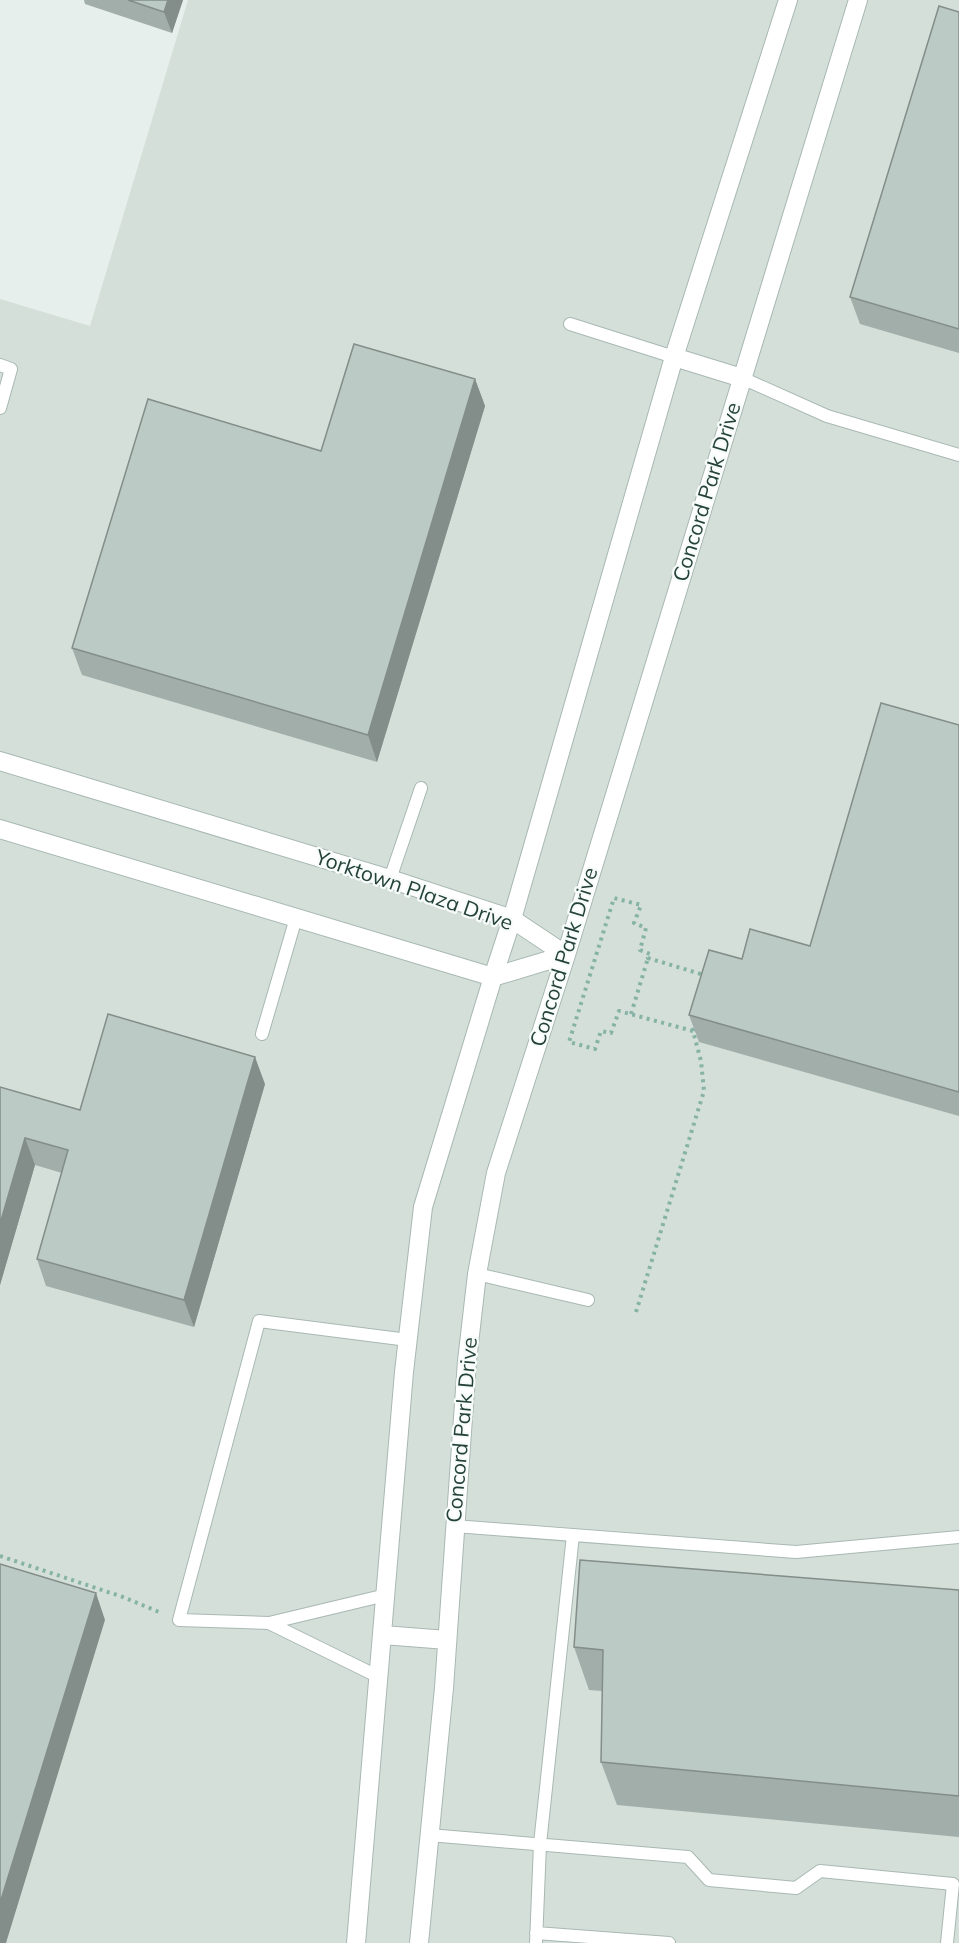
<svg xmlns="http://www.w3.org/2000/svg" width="959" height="1943" font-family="Mulish,sans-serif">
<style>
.built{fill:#d4dfda}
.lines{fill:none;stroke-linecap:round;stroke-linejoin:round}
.service-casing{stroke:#a8b8b2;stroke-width:14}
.tertiary-casing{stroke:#a8b8b2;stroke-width:20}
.path{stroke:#86b3a5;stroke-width:4;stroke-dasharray:3 4.5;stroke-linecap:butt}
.service{stroke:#fff;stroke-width:12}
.tertiary{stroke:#fff;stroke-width:18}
.wall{fill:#a1aea9}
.shaded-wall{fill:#838d89}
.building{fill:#bbcac4;stroke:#838d89;stroke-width:1.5}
.labels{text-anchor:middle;stroke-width:4.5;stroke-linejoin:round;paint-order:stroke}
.street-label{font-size:21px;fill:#24423a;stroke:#f7fbf9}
</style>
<rect width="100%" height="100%" fill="#e6efeb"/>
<path class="built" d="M188,0h771v1943h-959v-1644l90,27z"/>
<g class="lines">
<g class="service-casing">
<path id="service" d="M570,324l104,33
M0,365l11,4 -11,39
M742,378l85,38 132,39
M390,879l31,-91
M262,1034l34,-116
M477,1274l111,26
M454,1526l342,26 163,-15
M269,1623l117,-28
M379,1677l-110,-54 -90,-3 80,-299 149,19
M429,1835l259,22 21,23 87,8 24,-17 133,13 -6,59
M536,1933l133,10
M536,1943l4,-99 33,-309"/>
</g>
<g class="tertiary-casing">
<path id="tertiary" d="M674,357l68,21
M0,761l390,118 122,40 54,36
M0,829l493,148 73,-22
M383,1635l64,5
M356,1943l48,-571 19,-165 70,-230 19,-58 162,-562 114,-357
M419,1943l25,-255 23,-327 10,-87 19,-101 70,-218 292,-955"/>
</g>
<path class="path" d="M631,1014l17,-56
M693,1031l-74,-20 -8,22 -10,-2 -6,18 -26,-7 45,-144 27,7 -7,18 12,5 -6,22 10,4 -2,4 56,17
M636,1312l68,-221 -3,-30 -8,-30 2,-6
M0,1556l123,41 36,15"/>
<use href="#service" class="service"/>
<use href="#tertiary" class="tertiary"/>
</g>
<path class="wall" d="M84,0h99l-11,33 -87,-29z
M959,12v341l-99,-29 -10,-27z
M475,379l10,27 -108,356 -295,-87 -10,-27z
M959,725v391l-260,-74 -10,-27 53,-56 68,-13z
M265,1084l-71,243 -148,-41 -9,-27 25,-86 -27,-8 -35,120v-198l80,23z
M959,1590v247l-342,-32 -16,-43 1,-71 -13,-1 -15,-43z"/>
<path class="shaded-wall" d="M168,0h15l-11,33 -8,-21z
M475,379l10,27 -108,356 -9,-27z
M255,1057l10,27 -71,243 -10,-27z
M25,1138l10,27 -35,120v-61z
M96,1593l9,27 -99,323h-6v-40z"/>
<path class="building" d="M128,0h40l-4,12z
M939,6l20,6v317l-109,-32z
M354,344l121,35 -107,356 -296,-87 76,-249 173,52z
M881,703l78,22v367l-270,-77 20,-65 33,9 8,-30 60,17z
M108,1014l147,43 -71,243 -147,-41 31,-109 -43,-12 -25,86v-137l80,23z
M580,1560l379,30v206l-358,-34 2,-112 -29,-3z
M0,1564l96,29 -96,310z"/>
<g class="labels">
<g class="street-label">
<text transform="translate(707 492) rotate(-73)" y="7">Concord Park Drive</text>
<text transform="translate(414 890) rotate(19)" y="7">Yorktown Plaza Drive</text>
<text transform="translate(564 957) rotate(-73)" y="7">Concord Park Drive</text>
<text transform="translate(462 1430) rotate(-85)" y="7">Concord Park Drive</text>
</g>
</g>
</svg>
